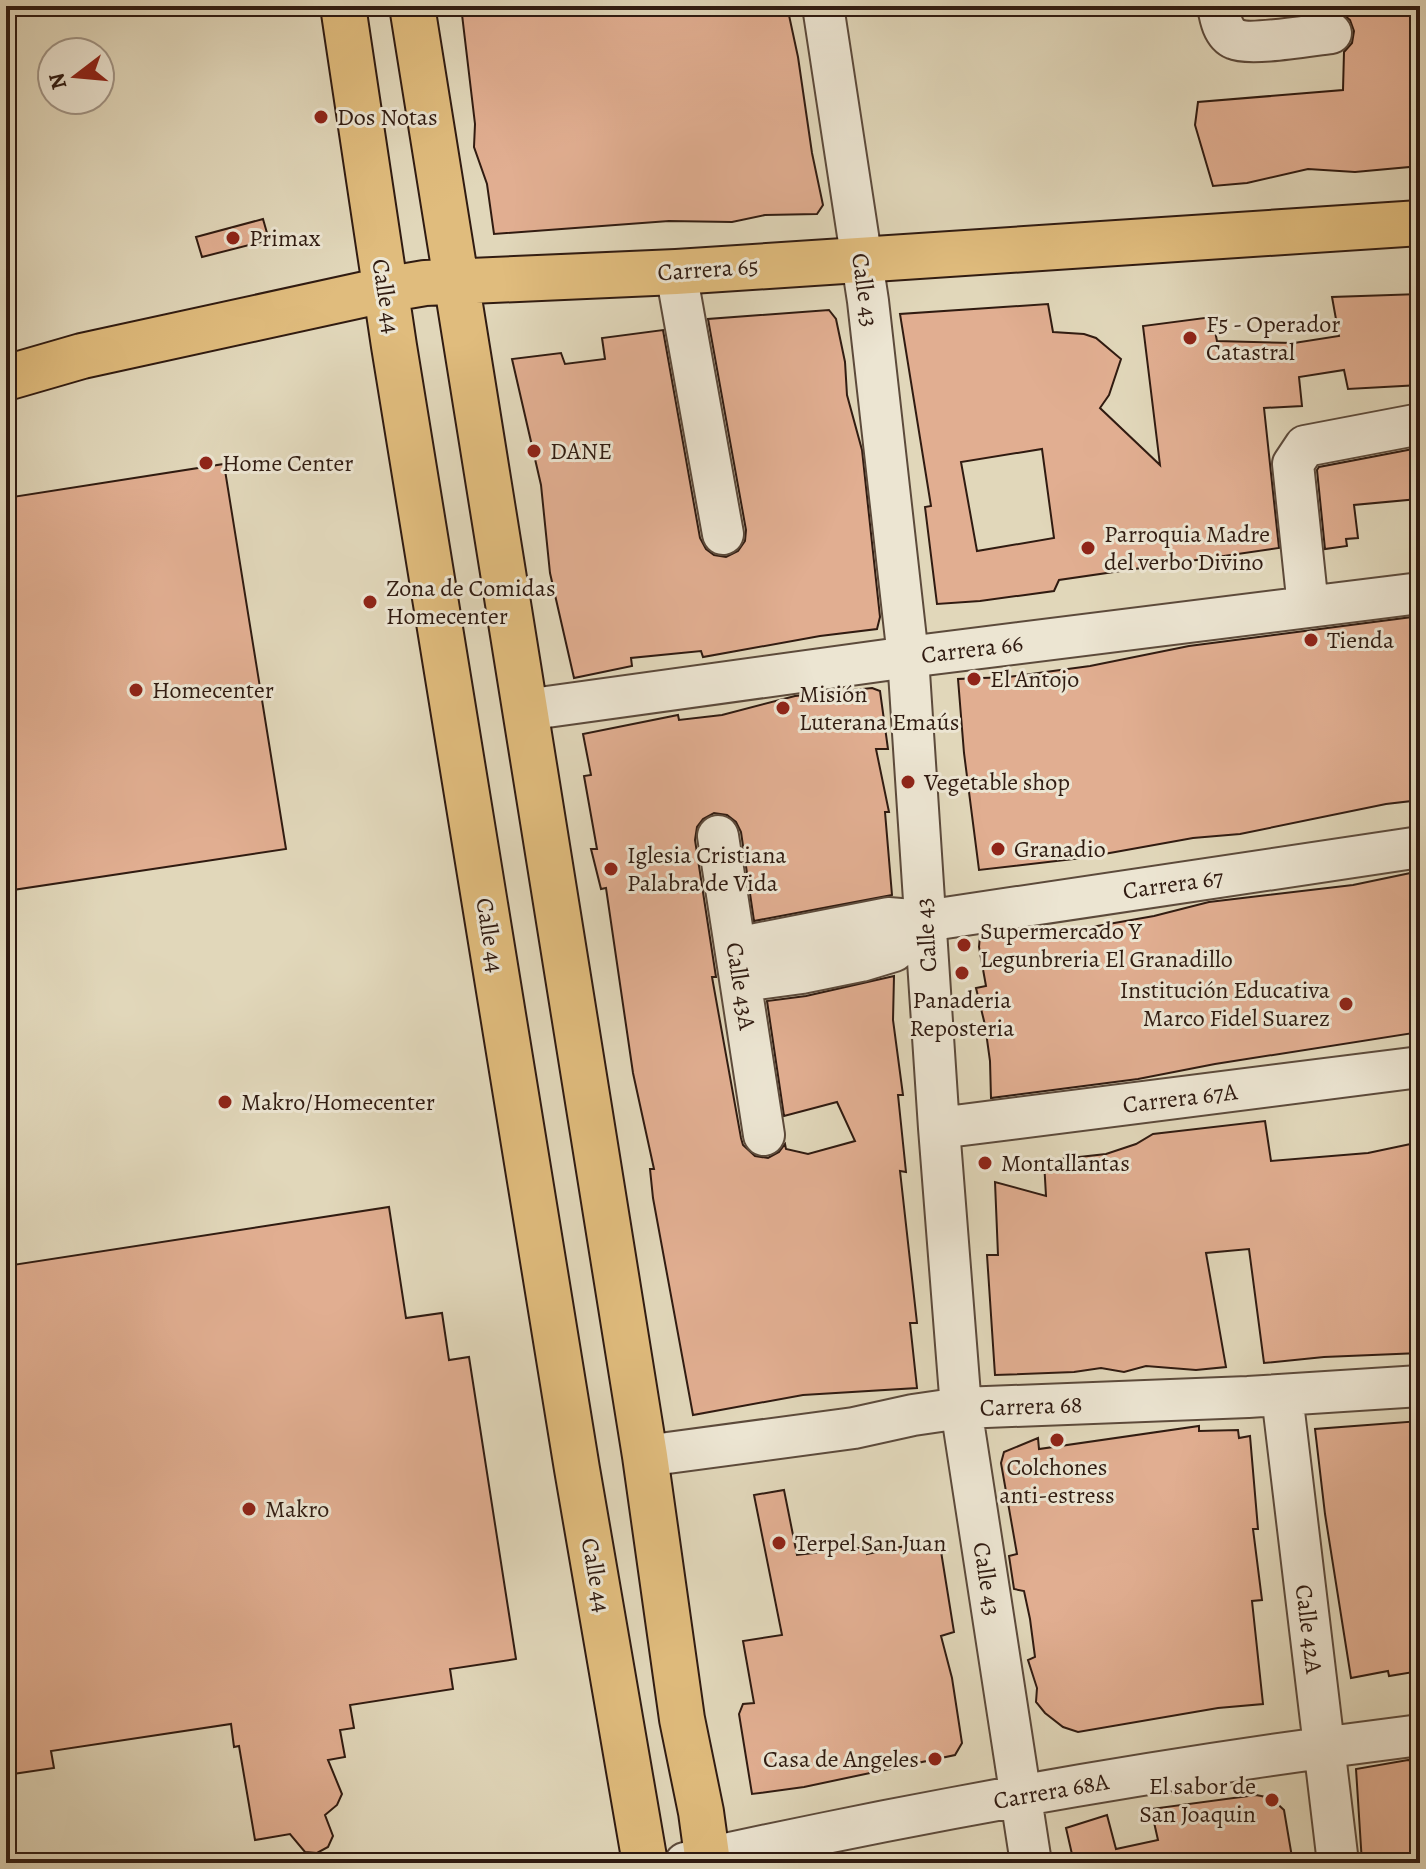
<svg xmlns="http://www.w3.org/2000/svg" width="1426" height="1869" font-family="Alegreya,serif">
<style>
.building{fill:#e1ae91;stroke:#301b11;stroke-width:2;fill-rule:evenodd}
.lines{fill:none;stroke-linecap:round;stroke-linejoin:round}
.minor-casing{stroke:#5c4a3b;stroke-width:44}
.major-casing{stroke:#301b11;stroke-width:48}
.minor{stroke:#ece5d2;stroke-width:40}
.major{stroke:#e0bc7d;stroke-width:44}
.poi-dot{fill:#8f2418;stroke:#ece5d2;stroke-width:3}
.labels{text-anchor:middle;stroke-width:6;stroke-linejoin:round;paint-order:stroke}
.poi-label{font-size:24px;fill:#301b11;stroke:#ece5d2;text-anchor:start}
.street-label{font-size:24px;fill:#301b11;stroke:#ece5d2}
</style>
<rect width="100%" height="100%" fill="#e1d7ba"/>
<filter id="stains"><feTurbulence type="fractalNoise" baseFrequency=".0025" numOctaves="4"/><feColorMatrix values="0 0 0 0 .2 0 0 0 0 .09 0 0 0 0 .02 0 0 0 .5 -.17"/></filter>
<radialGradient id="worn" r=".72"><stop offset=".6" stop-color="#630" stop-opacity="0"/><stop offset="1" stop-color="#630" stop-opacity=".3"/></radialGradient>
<path class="building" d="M461,6h326l11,51 14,96 11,52 -6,9 -52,1 -33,7 -63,-1 -175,13 -7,-50 -13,-37 1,-23z
M1341,6h79v160l-65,6 -47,-3 -61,14 -34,3 -18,-61 3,-23 145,-12 1,-38 8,-9 2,-12 -4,-11 -7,-6z
M263,219l6,21 -67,17 -6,-20z
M1420,294v91l-72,4 -4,-19 -45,7 3,29 -38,2 15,140 -220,32 -5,11 -74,10 -43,3 -12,-97 6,-1 -31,-192 148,-10 5,28 31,2 12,4 25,21 -12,36 -9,13 60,57 -17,-139 69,-9 5,24 77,2 45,-7 -7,-39zM1042,449l12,89 -77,13 -16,-89z
M829,310l7,9 9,43 2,33 15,55 18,167 -3,12 -57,7 -117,21 -2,-6 -70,7 1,8 -58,12 -24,-105 -9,-88 -29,-126 49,-6 4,11 40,-5 -3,-21 61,-8 37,208 6,11 8,6 12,2 12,-6 7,-10 1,-11 -38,-211z
M1413,449v11l7,-1 -2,40 -64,6 4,33 -12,1 1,7 -22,3 -8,-79 2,-3z
M224,464l62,385 -280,42v-393z
M1420,616v184l-34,4 -146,30 -47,4 -111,20 -103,12 -15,-117 -6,-74 50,-2 82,-11 99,-20z
M872,688l8,3 8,58h-12l13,63h-4l7,83 -138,26 -13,-89 -5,-10 -9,-7 -13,-2 -11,6 -6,8 -2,13 21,137h-4l29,161 2,7 12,11 13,2 11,-6 6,-8 1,5 22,5 47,-13 -18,-39 -53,14 -17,-115 39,-5 88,-20 -1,44 10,75h-5l8,77 -6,-1 17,152h-7l7,65 -114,7 -110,20 -40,-217 -3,-29h4l-21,-96 -27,-185 -5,1 -10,-40h6l-13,-73 7,-1 -8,-41 95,-19 1,5 43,-5 73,-19z
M1420,871v161l-205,32 -77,15 -147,19 -1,-37 -5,-36 -9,-37 10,-2 -7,-39 1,-11 64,-9 2,13 40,-12 68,-12 55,-14 144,-17z
M1265,1121l6,40 97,-8 52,-11v211l-96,4 -60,6 -15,-114 -43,4 20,114 -30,3 -50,-4 -22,6 -23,-4 -27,4 -79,3 -8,-120h11l-3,-73 51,14 -2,-35 62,-7 30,-10 17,-10z
M389,1207l17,111 36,-5 7,47 20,-3 47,302 -66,10 3,20 -103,16 4,23 -14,2 5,27 -17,3 14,34 -5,11 -12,10 8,21 -5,11 -11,6 -12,-1 -15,-18 -35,6 -16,-94 -5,1 -3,-23 -180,27 3,17 -48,7v-509z
M1420,1421v250l-31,5 -1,-5 -37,7 -26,-164 -10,-85z
M1199,1426v5l39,-1 1,8 11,-2 8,93h-5l9,71 -10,1 11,103 -45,4 -140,24 -15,-5 -18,-14 -9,-11 1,-14 -9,-28 7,-3 -5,-38 -6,-28 -10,-2 -5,-33 8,-2 -16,-91 3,-11 34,-14 1,11z
M784,1490l13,65 69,-8 1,7 72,-15 15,93 -13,4 11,42 10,65 -7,12 -151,32 -52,7 -13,-80 4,-10 11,-1 -11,-62 39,-6 -28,-140z
M1408,1760l12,1v102h-58l-6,-94z
M1256,1795l15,3 13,12 9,53h-219l-8,-35 41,-13 9,34 42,-9 -7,-31z"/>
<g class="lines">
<g class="minor-casing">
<path id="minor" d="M823,6l45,295 40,356 31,471 22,280 70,455
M1218,6c2,12 5,28 17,33 15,7 77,-4 96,-6
M676,272l47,262
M1308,607l-15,-143 12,-18 110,-21
M525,710l383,-53 512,-64
M718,836l46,299
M736,948l152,-30 37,3 495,-74
M741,981l61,-8 59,-12 33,-10 31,-30
M939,1128l481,-61
M1282,1395l56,468
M645,1456l209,-28 59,-13 48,-7 287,-11 172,-11
M685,1863c242,-54 488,-97 735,-128"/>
</g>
<g class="major-casing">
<path id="major" d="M343,6l51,340 183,1123 68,394
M412,6l233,1450 37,263 19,93 7,51
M6,378l76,-22 302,-66 41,-7 251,-11 744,-49"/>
</g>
<use href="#minor" class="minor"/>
<use href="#major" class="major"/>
</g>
<g class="poi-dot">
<circle cx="321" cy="117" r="8"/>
<circle cx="233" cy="238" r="8"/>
<circle cx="1190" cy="338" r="8"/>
<circle cx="534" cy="451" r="8"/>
<circle cx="206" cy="463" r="8"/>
<circle cx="1088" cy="548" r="8"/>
<circle cx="370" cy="602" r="8"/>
<circle cx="1311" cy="640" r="8"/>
<circle cx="974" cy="679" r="8"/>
<circle cx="136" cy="690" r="8"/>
<circle cx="783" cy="708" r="8"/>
<circle cx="908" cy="782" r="8"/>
<circle cx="998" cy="849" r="8"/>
<circle cx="611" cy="869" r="8"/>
<circle cx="964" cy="945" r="8"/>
<circle cx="962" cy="973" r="8"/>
<circle cx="1346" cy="1004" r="8"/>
<circle cx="225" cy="1102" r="8"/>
<circle cx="985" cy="1163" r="8"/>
<circle cx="1057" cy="1440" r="8"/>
<circle cx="249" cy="1509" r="8"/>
<circle cx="779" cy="1543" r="8"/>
<circle cx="935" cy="1759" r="8"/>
<circle cx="1272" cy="1800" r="8"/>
</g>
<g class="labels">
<g class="poi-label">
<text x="337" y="125">Dos Notas</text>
<text x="249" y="246">Primax</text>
<text x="1206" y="332">F5 - Operador<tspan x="1206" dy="28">Catastral</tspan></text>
<text x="550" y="459">DANE</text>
<text x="222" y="471">Home Center</text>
<text x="1104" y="542">Parroquia Madre<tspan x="1104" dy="28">del verbo Divino</tspan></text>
<text x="386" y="596">Zona de Comidas<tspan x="386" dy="28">Homecenter</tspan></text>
<text x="1327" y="648">Tienda</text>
<text x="990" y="687">El Antojo</text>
<text x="152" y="698">Homecenter</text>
<text x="799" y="702">Misión<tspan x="799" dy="28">Luterana Emaús</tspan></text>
<text x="924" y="790">Vegetable shop</text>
<text x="1014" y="857">Granadio</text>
<text x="627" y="863">Iglesia Cristiana<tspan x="627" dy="28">Palabra de Vida</tspan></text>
<text x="980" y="939">Supermercado Y<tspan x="980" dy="28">Legunbreria El Granadillo</tspan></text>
<text x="1330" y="998" text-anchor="end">Institución Educativa<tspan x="1330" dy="28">Marco Fidel Suarez</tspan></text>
<text x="962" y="1008" text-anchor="middle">Panaderia<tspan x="962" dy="28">Reposteria</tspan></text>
<text x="241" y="1110">Makro/Homecenter</text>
<text x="1001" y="1171">Montallantas</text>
<text x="1057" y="1475" text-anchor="middle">Colchones<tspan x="1057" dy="28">anti-estress</tspan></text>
<text x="265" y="1517">Makro</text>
<text x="795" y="1551">Terpel San Juan</text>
<text x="919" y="1767" text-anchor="end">Casa de Angeles</text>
<text x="1256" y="1794" text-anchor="end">El sabor de<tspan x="1256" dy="28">San Joaquin</tspan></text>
</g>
<g class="street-label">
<text transform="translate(708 269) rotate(-4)" y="8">Carrera 65</text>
<text transform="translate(865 290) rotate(82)" y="8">Calle 43</text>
<text transform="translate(386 296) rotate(81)" y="8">Calle 44</text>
<text transform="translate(972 649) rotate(-7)" y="8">Carrera 66</text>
<text transform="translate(1173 884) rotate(-8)" y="8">Carrera 67</text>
<text transform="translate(490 935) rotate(81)" y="8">Calle 44</text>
<text transform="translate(926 935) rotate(-94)" y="8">Calle 43</text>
<text transform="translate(741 986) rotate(81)" y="8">Calle 43A</text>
<text transform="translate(1180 1098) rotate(-7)" y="8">Carrera 67A</text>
<text transform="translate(1031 1406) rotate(-2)" y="8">Carrera 68</text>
<text transform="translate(596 1575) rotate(80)" y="8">Calle 44</text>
<text transform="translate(987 1579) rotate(81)" y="8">Calle 43</text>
<text transform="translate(1309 1629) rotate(83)" y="8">Calle 42A</text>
<text transform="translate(1051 1791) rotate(-10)" y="8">Carrera 68A</text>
</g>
</g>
<rect width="1426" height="1869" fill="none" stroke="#e1d7ba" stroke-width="32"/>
<rect x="8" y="8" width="1410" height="1853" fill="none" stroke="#301b11" stroke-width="4"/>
<rect x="16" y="16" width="1394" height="1837" fill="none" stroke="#301b11" stroke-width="2"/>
<g transform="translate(76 76) rotate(254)"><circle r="38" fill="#ece5d2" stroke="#a19485" stroke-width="2"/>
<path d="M0-6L14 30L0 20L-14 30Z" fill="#8f2418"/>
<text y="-12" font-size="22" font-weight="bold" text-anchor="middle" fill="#301b11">N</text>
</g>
<rect width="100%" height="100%" filter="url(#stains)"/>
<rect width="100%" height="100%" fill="url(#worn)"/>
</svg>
